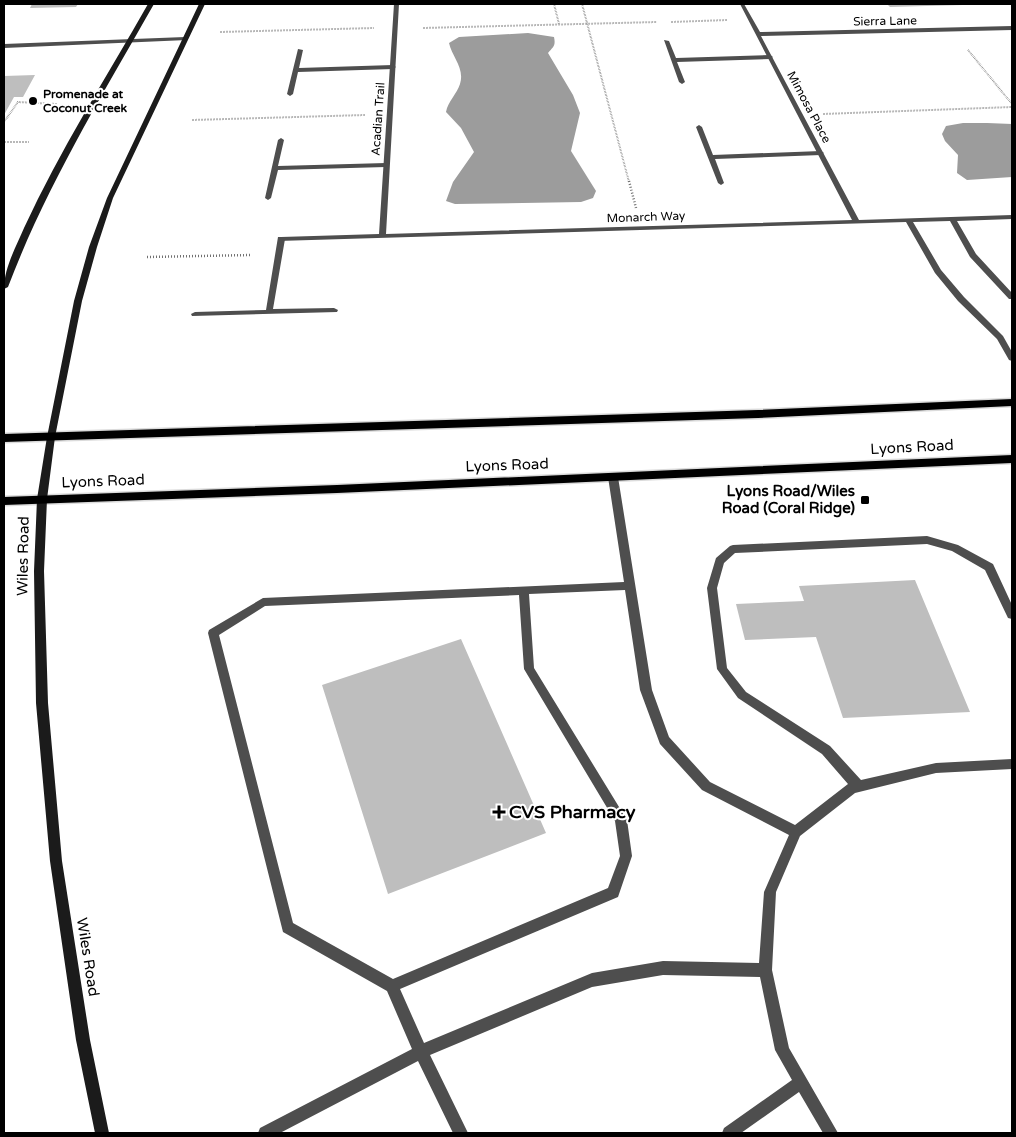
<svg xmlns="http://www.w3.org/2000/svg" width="1016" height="1137" font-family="'Varela Round',sans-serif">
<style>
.water{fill:#9c9c9c}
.building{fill:#bebebe}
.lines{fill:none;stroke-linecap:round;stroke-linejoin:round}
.primary-casing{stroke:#dbdbdb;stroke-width:3}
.path-far1{stroke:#707070;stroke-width:2;stroke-dasharray:0.5 1;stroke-linecap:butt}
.path{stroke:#707070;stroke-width:2.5;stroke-dasharray:1 2;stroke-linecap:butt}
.service{fill:#4e4e4e;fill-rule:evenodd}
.minor{fill:#4e4e4e;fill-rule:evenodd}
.secondary{fill:#1b1b1b;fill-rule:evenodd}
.primary{fill:#000;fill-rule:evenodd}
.poi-dot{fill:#000;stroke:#fff;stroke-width:2}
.labels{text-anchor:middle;stroke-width:4;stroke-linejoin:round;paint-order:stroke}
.far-street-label{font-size:12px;fill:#000;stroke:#fff}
.far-poi-label{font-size:12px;font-weight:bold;fill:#000;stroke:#fff;text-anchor:start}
.street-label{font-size:15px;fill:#000;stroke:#fff}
.poi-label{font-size:15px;font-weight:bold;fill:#000;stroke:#fff;text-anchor:end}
.near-poi-label{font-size:18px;font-weight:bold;fill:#000;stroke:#fff;text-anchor:start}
</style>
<rect width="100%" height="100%" fill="#fff"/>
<path class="water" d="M528,33l26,4c2,9 -1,10 -6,16l25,42 7,18 -9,38 25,40 -3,7 -12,4 -126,2 -9,-3 7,-19 21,-30 -13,-24 -15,-16c2,-11 11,-18 14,-28 5,-16 -8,-27 -11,-41l10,-6z
M987,123l25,1v53l-45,3 -10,-7 1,-18 -13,-14 -3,-7 4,-8 17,-3z"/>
<path class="building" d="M32,4h46l-2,3 -46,1z
M887,4h76v1l-73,2z
M35,75l-12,22h-9l-10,18v-39z
M915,580l55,132 -127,6 -27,-81 -71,3 -9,-36 68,-3 -5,-15z
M461,639l85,194 -158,61 -66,-209z"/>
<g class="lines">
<g class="primary-casing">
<path id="primary" d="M1012,399v7l-254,12 -754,24v-8l754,-24z
M1012,455v8l-675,30 -333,12v-8l333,-12z"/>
</g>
<path class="path-far1" d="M554,4l5,20
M582,4l47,178
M671,22l56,-2
M423,28l234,-6
M220,32l154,-4
M968,50l44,54
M823,114l189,-7
M192,120l173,-5
M4,122l14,-20 39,2
M4,142h25"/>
<path class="path" d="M629,181l7,27
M147,257l104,-2"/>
<path class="service" d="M185,37l2,1v2l-183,8v-4z
M664,40l5,1 7,17 94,-3 3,2 -3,2 -93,3 8,20 -3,2 -3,-2z
M298,49l5,1 -4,18 94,-3 3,2 -3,2 -95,3 -5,22 -3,2 -3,-2z
M699,125l3,2 11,28 108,-4 3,2 -3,2 -106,4 9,24 -3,2 -3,-2 -22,-56z
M281,138l3,2 -6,26 108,-3 3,2 -3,2 -108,3 -7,28 -3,2 -3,-2 13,-58z
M278,237l7,2 -12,70 61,-1 4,2 -1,2 -145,4 -1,-2 4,-2 71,-2z
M613,474l5,3 34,213 17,47 41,45 85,43 53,-41 -26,-30 -84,-56 -21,-29 -10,-81 9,-30 14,-12 3,-1 194,-9 31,9 35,19 19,41v14l-4,-1 -23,-48 -33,-19 -25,-7 -192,9 -11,10 -7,25 10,80 19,24 84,54 31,34 75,-17 76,-4v10l-76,4 -81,20 -55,43 -24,56 -4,78 17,78 49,85h-15l-24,-41 -58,41h-19l2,-5 68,-48 -17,-30 -15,-73 -97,-2 -71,12 -162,68 38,78h-15l-35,-72 -138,72h-22l2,-5 152,-79 -25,-58 -104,-59 -75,-299 1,-3 54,-32 361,-16 -16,-105zM625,590l15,100 20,54 42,46 87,45 -25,57 -5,71 -96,-2 -71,12 -168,70 -24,-54 218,-92 14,-41 -5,-36 -93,-152 -5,-74zM519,595l5,74 91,152 5,35 -12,32 -215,91 -100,-56 -74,-288 46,-29z"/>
<path class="minor" d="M394,4h5l-13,230 466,-14 -112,-216h4l16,28 252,-6v4l-251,6 98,184 153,-5v4l-55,2 19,33 36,39v6h-3l-39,-42 -20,-36 -37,1 28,48 23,27 39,39 9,16v9l-3,-1 -12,-21 -39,-38 -23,-28 -29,-51 -628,19v-4h3l98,-3z"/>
<path class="secondary" d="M148,4h6c-53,93 -108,183 -146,283l-4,2c0,-21 12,-42 20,-61 36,-78 82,-150 124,-224z
M199,4h6l-92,194 -16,49 -15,54 -27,136 -8,62 -3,72 4,132 14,158 28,179 19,93h-14l-19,-93 -26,-179 -14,-158 -2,-132 3,-72 10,-62 27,-136 15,-54 18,-49z"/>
<use href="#primary" class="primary"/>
</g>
<g class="poi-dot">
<circle cx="33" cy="101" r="5"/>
<rect x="860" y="495" width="10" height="10" rx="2.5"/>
<path d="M496.5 804.5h5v5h5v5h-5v5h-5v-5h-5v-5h5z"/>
</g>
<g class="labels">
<g class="far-street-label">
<text transform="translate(885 21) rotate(-1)" y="4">Sierra Lane</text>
<text transform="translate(809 107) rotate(62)" y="4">Mimosa Place</text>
<text transform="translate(378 119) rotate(-86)" y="4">Acadian Trail</text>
<text transform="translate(646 217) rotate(-2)" y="4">Monarch Way</text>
</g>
<g class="far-poi-label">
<text x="43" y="98">Promenade at<tspan x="43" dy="14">Coconut Creek</tspan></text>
</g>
<g class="street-label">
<text transform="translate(912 447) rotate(-3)" y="5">Lyons Road</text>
<text transform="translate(507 465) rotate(-2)" y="5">Lyons Road</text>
<text transform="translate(103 481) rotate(-2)" y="5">Lyons Road</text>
<text transform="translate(23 556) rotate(-89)" y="5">Wiles Road</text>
<text transform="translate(88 957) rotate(81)" y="5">Wiles Road</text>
</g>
<g class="poi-label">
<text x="855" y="496">Lyons Road/Wiles<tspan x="855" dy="17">Road (Coral Ridge)</tspan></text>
</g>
<g class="near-poi-label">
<text x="509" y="818">CVS Pharmacy</text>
</g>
</g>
<rect width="1016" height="1137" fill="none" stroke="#000000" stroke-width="10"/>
</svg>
